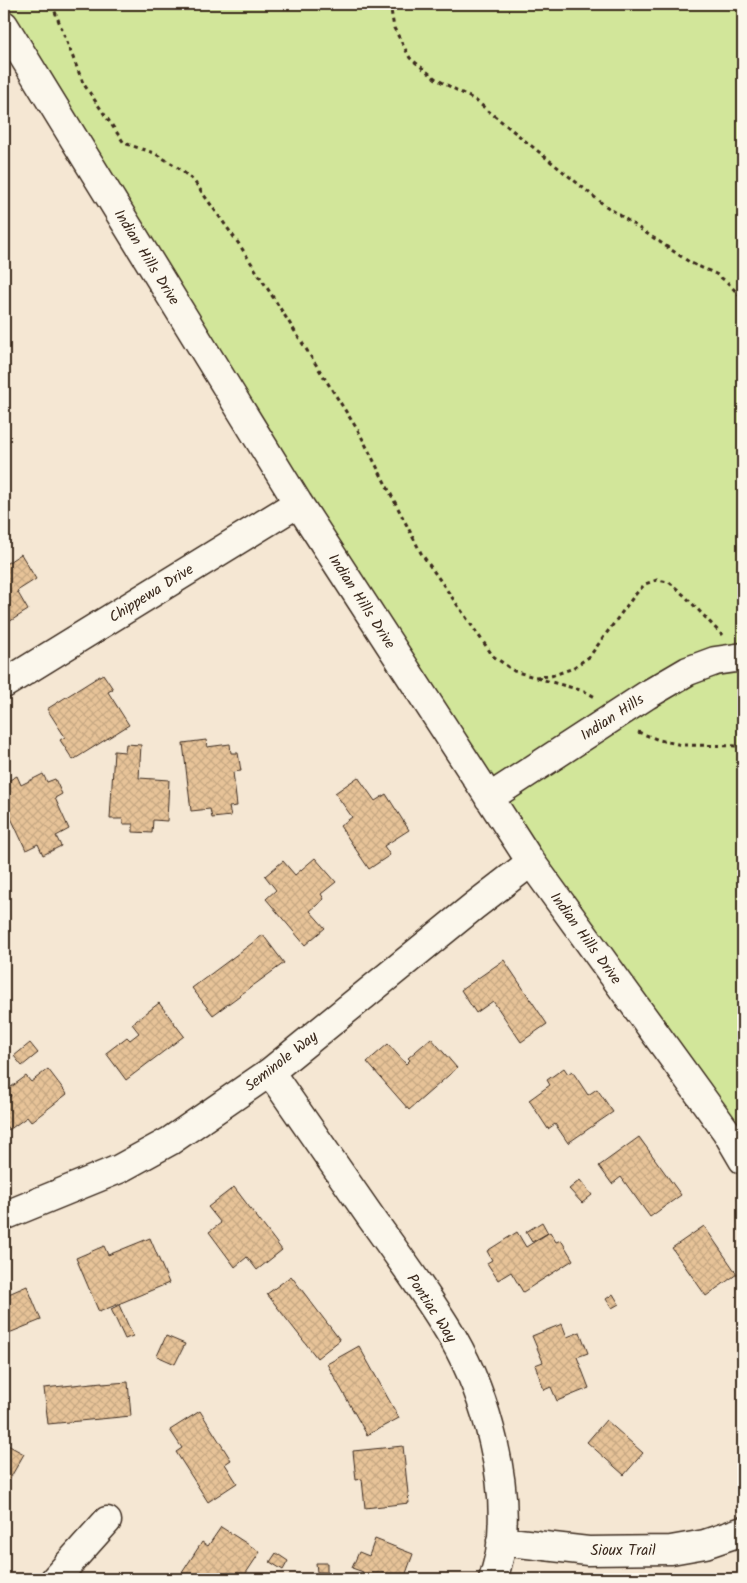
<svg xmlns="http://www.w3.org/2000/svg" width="747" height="1583" font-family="Kalam,sans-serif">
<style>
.grass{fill:#d2e69a;stroke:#86885c}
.building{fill:url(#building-cross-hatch);stroke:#3b2a1e}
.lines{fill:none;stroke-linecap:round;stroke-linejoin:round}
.street-casing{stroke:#3b2a1e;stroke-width:31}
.path{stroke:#3b2a1e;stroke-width:3;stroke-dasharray:4 4;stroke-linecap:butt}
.street{stroke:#fbf7ec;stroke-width:28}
.labels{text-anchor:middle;stroke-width:4;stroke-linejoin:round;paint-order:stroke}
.street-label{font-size:15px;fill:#3b2a1e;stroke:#fbf7ec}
</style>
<defs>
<pattern id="building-cross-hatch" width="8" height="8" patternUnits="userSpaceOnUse" patternTransform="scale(1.25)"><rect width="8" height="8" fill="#e7c398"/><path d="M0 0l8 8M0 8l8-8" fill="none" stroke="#c7a883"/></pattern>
</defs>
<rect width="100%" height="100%" fill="#f5e7d3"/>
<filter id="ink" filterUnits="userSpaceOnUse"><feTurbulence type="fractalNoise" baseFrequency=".02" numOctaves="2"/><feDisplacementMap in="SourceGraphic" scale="10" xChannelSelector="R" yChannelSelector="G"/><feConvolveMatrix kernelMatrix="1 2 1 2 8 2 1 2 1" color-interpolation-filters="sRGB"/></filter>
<g filter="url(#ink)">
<path class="grass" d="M4,4h739v1164l-739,-1149z"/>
<path class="building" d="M21,554l15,25 -19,12 11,19 -24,15v-60z
M103,674l10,15 -5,3 21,33 -56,35 -13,-20 5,-3 -18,-28z
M206,740l1,7 23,-3 1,9h7l3,18 -8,1 4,34 -8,1 2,9 -19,2 -2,-9 -19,2 -8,-68z
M126,744l15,1 -2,33 30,2 -2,41 -14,-1 -1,13 -19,-1v-8h-10v-5h-13l4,-68 11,1z
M43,774l4,8 8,-3 7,15 -7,4 14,31 -13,7 5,10 -18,9 -5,-11 -12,6 -22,-47v-20l13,-7 4,9z
M358,777l17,24 11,-7 23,36 -25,16 6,9 -21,14 -29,-43 12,-9 -17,-24z
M315,858l21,24 -15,12 3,5 -14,12 15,17 -20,17 -39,-46 10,-9 -11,-14 18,-15 12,14z
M263,935l21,28 -71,52 -21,-27z
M504,960l43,64 -26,18 -28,-41 -17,12 -15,-23z
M159,1003l25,33 -58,44 -20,-27 21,-16 3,3 9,-7 -7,-9z
M431,1038l26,30 -48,42 -42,-48 21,-18 18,20 4,-4 -2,-2z
M30,1043l8,10 -16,13 -8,-10z
M564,1068l4,6 4,-3 16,24 9,-6 16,23 -45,31 -13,-19 -7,5 -19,-29 21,-15 -3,-5z
M48,1069l19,25 -36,28 -4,-5 -18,13 -5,-7v-21l7,-6 -4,-6 19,-14 5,6z
M639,1137l42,58 -31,22 -29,-40 -9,7 -13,-18z
M580,1180l12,15 -10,8 -13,-14z
M234,1187l48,63 -25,20 -10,-13 -12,10 -26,-35 12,-9 -13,-16z
M542,1222l6,11 -16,9 -6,-10z
M704,1226l33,48 -31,22 -34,-48z
M517,1232l9,15 24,-15 6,10 5,-2 12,20 -50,32 -12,-20 -13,8 -11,-17 5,-3 -5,-9z
M150,1238l19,45 -70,29 -23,-54 28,-12 4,9z
M291,1276l49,64 -23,18 -50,-64z
M27,1286l14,34 -37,15v-39z
M613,1294l6,10 -7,4 -6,-9z
M119,1305l14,31 -8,3 -14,-30z
M562,1324l5,13 13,-5 8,21 -11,4 12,31 -32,13 -6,-14 -7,3 -9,-25 8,-3 -11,-26z
M166,1336l19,8 -10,20 -18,-8z
M359,1346l40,72 -32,17 -40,-71z
M102,1382v2l26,-2 3,34 -83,8 -4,-36z
M200,1411l31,49 -6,4 12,19 -29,19 -32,-50 6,-4 -12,-18z
M606,1420l37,33 -19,22 -37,-33z
M4,1443l20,11 -20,35z
M403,1446l6,57 -44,5 -3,-29 -6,1 -3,-29z
M221,1527l39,25 -18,27h-64l24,-37 6,4z
M375,1539l38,15 -9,25h-44l3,-7 -11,-4 7,-16 10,4z
M276,1553l12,8 -5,9 -13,-8z
M316,1563h11v9h-10z"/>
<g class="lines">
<g class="street-casing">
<path id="street" d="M4,25l294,478 233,359 195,269 17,29
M4,684l294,-181
M489,798l158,-103 41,-24 27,-10 28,-4
M270,1072c34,49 68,98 102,147 28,39 57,78 81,119 34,59 58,148 47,215 -2,9 -4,18 -7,26
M4,1216l115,-47 51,-28 100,-69 204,-166 57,-44
M501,1541l87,10 83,-1 34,-6 38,-13
M55,1579l52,-58"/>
</g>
<path class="path" d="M52,4l31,79 41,60 30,10 22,13 18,15 47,66 118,185 62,121 72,103 21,15 20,6 17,-1 20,-7 18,-12 45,-61 11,-12 12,-4 12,2 16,14 37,39
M390,4l4,24 16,30 26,21 39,21 128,104 88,59 25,11 11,8 16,17
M537,678l47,13 13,7
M638,732l21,8 23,5 61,1"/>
<use href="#street" class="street"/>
</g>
</g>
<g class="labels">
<g class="street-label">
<text transform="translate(147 257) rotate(58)" y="5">Indian Hills Drive</text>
<text transform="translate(151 593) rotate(-32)" y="5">Chippewa Drive</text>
<text transform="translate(362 601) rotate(57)" y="5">Indian Hills Drive</text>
<text transform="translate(612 717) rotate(-33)" y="5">Indian Hills</text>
<text transform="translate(586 938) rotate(54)" y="5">Indian Hills Drive</text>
<text transform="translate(281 1061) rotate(-38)" y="5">Seminole Way</text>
<text transform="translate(432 1308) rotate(57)" y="5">Pontiac Way</text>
<text x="623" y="1555">Sioux Trail</text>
</g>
</g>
<rect width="747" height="1583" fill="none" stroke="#fbf7ec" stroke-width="20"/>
<rect x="10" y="10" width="727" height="1563" fill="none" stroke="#3b2a1e" stroke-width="2" filter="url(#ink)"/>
</svg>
